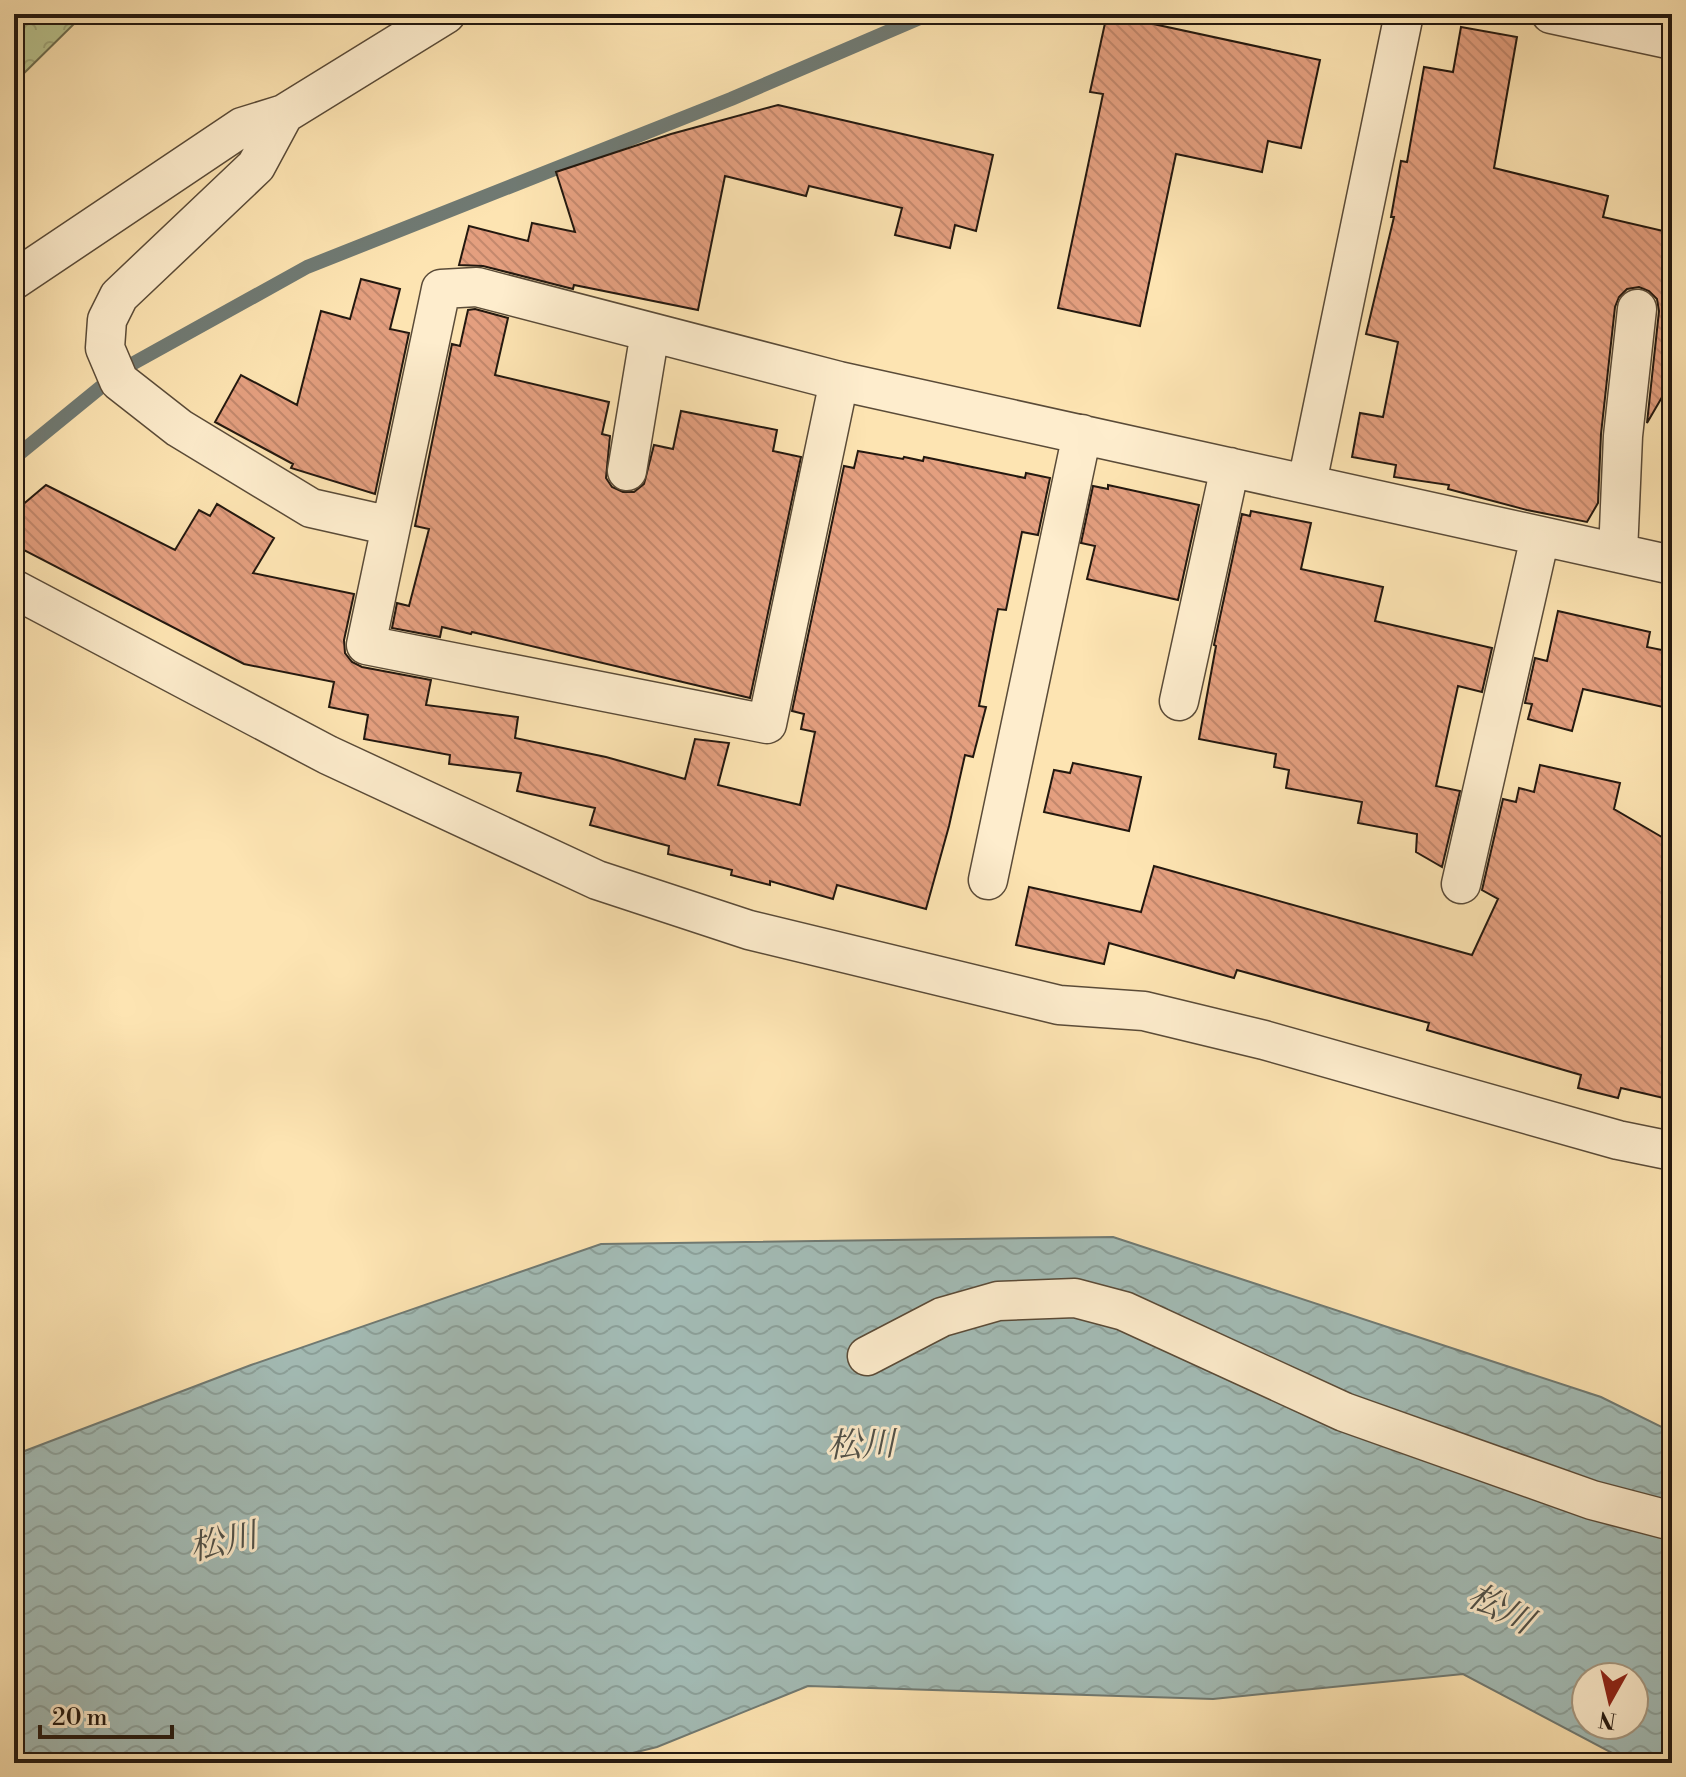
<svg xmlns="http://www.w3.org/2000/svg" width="1686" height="1777" font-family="'Libre Bodoni','Noto Serif JP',serif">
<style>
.forest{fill:url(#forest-crowns);stroke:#6e6e50;stroke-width:2}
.water{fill:url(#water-waves);stroke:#707a73;stroke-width:2;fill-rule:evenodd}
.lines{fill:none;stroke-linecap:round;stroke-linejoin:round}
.stream{stroke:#707a73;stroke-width:14}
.building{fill:url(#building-back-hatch);stroke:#23180f;stroke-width:2}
.street-casing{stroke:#5a4b38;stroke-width:41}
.street{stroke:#feedcd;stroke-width:38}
.labels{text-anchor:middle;stroke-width:6;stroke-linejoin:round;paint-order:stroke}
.water-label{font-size:34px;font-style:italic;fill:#505149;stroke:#feedcd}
</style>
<defs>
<pattern id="forest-crowns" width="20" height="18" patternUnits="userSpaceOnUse" patternTransform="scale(2)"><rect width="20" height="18" fill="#bac590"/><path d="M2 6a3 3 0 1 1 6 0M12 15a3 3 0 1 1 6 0" fill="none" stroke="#a0a87b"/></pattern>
<pattern id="water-waves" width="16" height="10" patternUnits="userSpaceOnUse" patternTransform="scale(2)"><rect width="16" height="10" fill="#a3bcb6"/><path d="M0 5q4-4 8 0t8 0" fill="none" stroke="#8ca19b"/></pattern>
<pattern id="building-back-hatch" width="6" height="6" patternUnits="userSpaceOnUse" patternTransform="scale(2)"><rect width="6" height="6" fill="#e49f7f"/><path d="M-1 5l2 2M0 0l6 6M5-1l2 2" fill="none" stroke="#c3886d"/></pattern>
</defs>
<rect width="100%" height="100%" fill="#fde4b2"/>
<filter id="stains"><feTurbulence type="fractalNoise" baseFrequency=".0025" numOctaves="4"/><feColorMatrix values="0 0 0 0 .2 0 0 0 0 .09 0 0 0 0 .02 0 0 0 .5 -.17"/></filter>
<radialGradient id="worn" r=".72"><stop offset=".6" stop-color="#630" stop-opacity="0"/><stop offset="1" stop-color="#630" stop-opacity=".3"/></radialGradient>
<path class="forest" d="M14,14h70l-70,69z"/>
<path class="water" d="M1113,1237l488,160 71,35v331h-41l-168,-89 -250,25 -405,-13 -151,61 -65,16h-578v-308l237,-90 350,-121zM1586,1677h48v48h-48z"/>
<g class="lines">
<path class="stream" d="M14,458l109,-89 184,-102 424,-168 198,-85"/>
</g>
<path class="building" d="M1107,14l213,46 -19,88 -33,-7 -6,31 -86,-18 -36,172 -82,-18 45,-214 -13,-2z
M1461,27l56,10 -23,131 114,28 -5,21 69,16v147l-25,43 12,-112 -2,-12 -8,-8 -10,-4 -12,2 -8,8 -4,10 -14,127 -3,69 -11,19 -60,-12 -79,-21 1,-4 -55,-8 2,-12 -44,-8 8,-44 23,4 15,-75 -32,-8 28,-117h-3l10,-56 6,1 17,-95 29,5z
M778,105l215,50 -17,76 -21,-6 -5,23 -55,-13 7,-27 -93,-22 -3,10 -81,-20 -27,134 -124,-25 -1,4 -90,-23 -24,-1 10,-39 59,15 4,-18 43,9 -19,-60 115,-38z
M361,279l39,10 -10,40 19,4 -34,161 -84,-26 2,-4 -78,-42 26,-47 56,30 24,-94 29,8z
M475,309l33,9 -13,57 114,27 -7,32 8,2 -4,42 6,9 11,5h11l10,-8 10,-39 19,4 8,-38 96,19 -4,21 28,6 -51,241 -278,-66 -1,2 -29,-7 -2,10 -48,-9 5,-25 12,3 20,-77 -14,-3 37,-182 8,2 8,-36z
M858,451l45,8 1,-2 19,4 1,-4 101,21 1,-5 24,5 -12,57 -16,-3 -16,78 -8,-1 -19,97 7,1 -13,50 -8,-2 -16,71 -23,83 -89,-24 -4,14 -63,-18v4l-39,-10 1,-5 -64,-16 1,-8 -79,-21 5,-17 -78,-17 4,-18 -72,-9 1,-9 -86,-16 4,-24 -39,-8 5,-25 -90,-18 -230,-119v-33l32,-27 129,65 24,-40 11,6 7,-12 57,34 -21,35 101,21 -10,46 1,13 7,9 10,5 69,13 -5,25 92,12 -3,21 91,19 79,22 10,-40 34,4 -11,42 82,20 15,-73 -14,-3 3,-15 -12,-3 52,-245 10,2z
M1108,485l91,20 -21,95 -91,-21 8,-33 -14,-3 12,-57 15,3z
M1251,511l60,12 -10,46 82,18 -8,34 117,27 -10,44 -24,-6 -22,100 24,5 -18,76 -26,-15 1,-18 -59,-11 4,-21 -76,-14 3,-18 -15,-3 2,-13 -77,-15 17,-93 -2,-1 28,-131 8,2z
M1558,611l92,21 -3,15 25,5v57l-89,-20 -11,42 -44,-12 4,-15 -7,-1 10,-45 12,3z
M1073,763l68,14 -12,54 -85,-19 10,-42 16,3z
M1540,765l80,18 -6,26 58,34v257l-51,-12 -3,10 -40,-10 3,-13 -154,-45 2,-7 -192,-53 -3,8 -125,-35 -5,21 -88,-19 13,-58 112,25 13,-46 318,89 26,-56 -16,-9 21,-91 13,3 3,-14 15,4z"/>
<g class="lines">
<g class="street-casing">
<path id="street" d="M1551,14l121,26
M284,114l-28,52 -137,130 -12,24 -2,28 14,33 60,47 132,80 80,18
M14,280l228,-153 42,-13 162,-100
M839,381l-72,343 -401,-79 75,-356 36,-2 362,94 833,184
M627,471l23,-139
M1307,483l97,-469
M1618,553l5,-117 14,-127
M14,589l314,166 269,125 152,50 310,75 85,6 120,29 354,100 54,11
M1179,701l51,-234
M988,880l94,-446
M1461,884l79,-347
M867,1356l75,-39 56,-16 77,-3 49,13 220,101 248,88 80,21"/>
</g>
<use href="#street" class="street"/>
</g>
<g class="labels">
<g class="water-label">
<text transform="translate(861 1444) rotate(-2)" y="12">松川</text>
<text transform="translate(223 1541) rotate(-13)" y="12">松川</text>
<text transform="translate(1501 1608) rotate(27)" y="12">松川</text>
</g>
</g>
<rect width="1686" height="1777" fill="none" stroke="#fde4b2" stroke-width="48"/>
<rect x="16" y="16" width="1654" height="1745" fill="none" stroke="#23180f" stroke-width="4"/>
<rect x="24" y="24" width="1638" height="1729" fill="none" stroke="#23180f" stroke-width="2"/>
<g transform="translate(1610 1701) rotate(188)"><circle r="38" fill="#feedcd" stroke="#a69881" stroke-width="2"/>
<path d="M0-6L14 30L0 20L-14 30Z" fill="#8f2418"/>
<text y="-12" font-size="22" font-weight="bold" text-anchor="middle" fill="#23180f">N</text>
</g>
<path d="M40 1725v12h132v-12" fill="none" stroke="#23180f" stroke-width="4"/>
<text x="52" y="1725" font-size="24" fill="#23180f" stroke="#feedcd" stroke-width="6" paint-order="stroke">20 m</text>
<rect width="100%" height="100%" filter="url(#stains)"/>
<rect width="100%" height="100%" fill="url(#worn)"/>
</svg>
